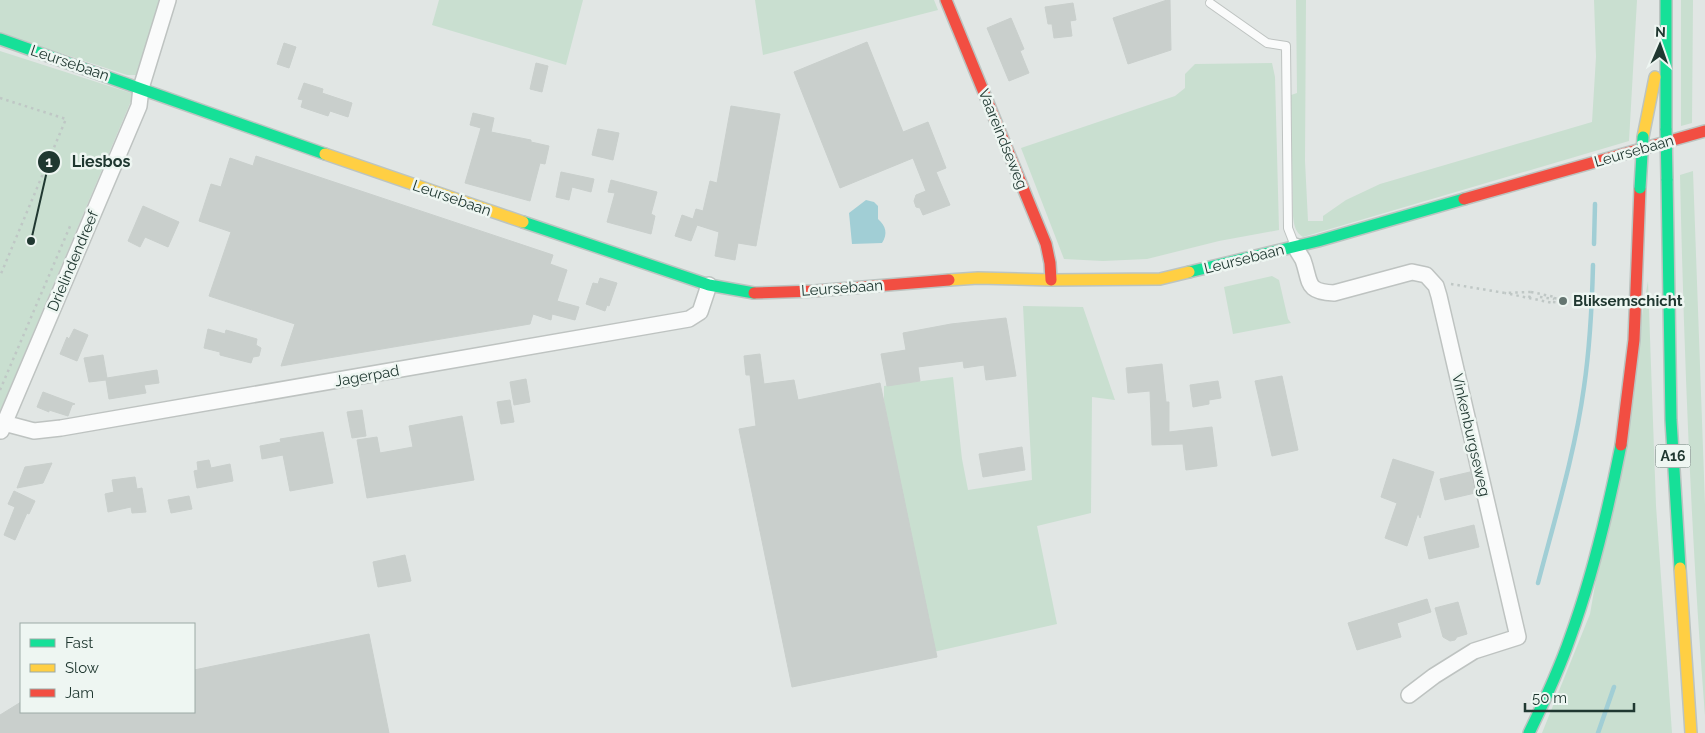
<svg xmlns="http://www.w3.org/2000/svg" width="1705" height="733" font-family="Raleway,sans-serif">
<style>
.green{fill:#c9dfd0}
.water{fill:#a1ced5}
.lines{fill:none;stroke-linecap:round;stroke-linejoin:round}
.stream{stroke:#a1ced5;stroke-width:4.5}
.building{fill:#c9cfcc;stroke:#c9cfcc}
.lane-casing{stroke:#bec3c1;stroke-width:10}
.street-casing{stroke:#bec3c1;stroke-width:18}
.fast-casing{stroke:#bcc4c1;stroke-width:14}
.slow-casing{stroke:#bcc4c1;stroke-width:14}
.jam-casing{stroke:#bcc4c1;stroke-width:14}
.path{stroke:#bfc7c5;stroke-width:2.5;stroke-dasharray:2.5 4;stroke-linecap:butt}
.lane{stroke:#fafbfb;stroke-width:8}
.street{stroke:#fafbfb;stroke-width:15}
.fast{stroke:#16e098;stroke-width:11}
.slow{stroke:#ffcf43;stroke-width:11}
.jam{stroke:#f24e42;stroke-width:11}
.fast-bridge-casing{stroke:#bbc3c1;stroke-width:14;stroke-linecap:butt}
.fast-bridge{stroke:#16e098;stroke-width:11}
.poi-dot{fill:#647570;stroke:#eef6f2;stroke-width:2}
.labels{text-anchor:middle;stroke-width:5;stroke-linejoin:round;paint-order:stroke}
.shield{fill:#eef6f2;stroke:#5e716b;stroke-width:1}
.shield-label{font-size:14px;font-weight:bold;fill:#203831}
.street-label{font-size:15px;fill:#203831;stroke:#eef6f2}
.poi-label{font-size:15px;font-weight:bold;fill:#203831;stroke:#eef6f2;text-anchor:start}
.leader{fill:none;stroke:#203831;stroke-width:2}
.callout-dot{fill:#203831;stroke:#eef6f2;stroke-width:2}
.mark-label{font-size:15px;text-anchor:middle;font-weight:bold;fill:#fff}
.callout-label{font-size:16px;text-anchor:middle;font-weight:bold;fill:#203831;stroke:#eef6f2;stroke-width:5;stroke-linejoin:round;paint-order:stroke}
</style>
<rect width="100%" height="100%" fill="#e1e6e4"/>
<path class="green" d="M0,0h163l-25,75h-11l-127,-42z
M439,0h144l-17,65 -134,-40z
M755,0h179l4,10 -175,45z
M1296,0h10l-1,161 3,60h15v-5l23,-16 34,-16 212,-62 4,-65 -2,-57h43l-8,141 -326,96c-8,-5 -9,-12 -10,-21l-2,-121 6,-2z
M1681,0h12l-1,123 -11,3z
M0,51l134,43 -134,317z
M1272,63l3,14 4,153 -60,11 -72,18 -44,2 -39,-2 -43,-111 154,-52 10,-8v-14l10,-10z
M1693,171l12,333v212c-14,-180 -21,-360 -25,-541z
M1272,276l7,4 9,39 3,4 -58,11 -9,-47z
M1648,281l8,225 16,227h-130l48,-119z
M1023,306l60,1 32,93 -23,-3 -1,116 -54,13 20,98 -128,29 -45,-252v-15l69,-9 9,82 6,31 64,-10z"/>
<path class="water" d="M866,200l8,2 4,4v13c8,7 10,15 4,24l-30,1 -3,-31z"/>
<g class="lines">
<path class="stream" d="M1594,244l1,-40
M1538,583c17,-65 37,-130 46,-196 6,-41 8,-81 9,-122
M1598,733l16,-46"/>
</g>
<path class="building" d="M1167,0h3l1,50 -43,14 -15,-46z
M1073,3l3,17 -6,1 2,15 -18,2 -2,-14h-4l-3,-17z
M1011,18l13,31 -4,2 9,22 -20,8 -22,-53z
M867,42l36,90 25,-10 18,46 -10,4 14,33 -27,10 -3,-7 -4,-1 -2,-6 2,-6 10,-4 -13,-33 -73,30 -46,-116z
M284,43l12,4 -7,21 -12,-4z
M536,63l12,3 -6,26 -12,-3z
M304,83l19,6 -1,4 30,10 -4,14 -18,-6 -2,5 -27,-9 2,-7 -5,-1z
M731,106l49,8 -24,132 -18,-3 -3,17 -20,-4 4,-24 -22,-7 -6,16 -16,-5 7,-21 11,4 3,-10 7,2 7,-30 7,2z
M473,113l21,5 -3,14 40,8v2l18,4 -4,18 -5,-1 -10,38 -65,-18 16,-55 -11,-3z
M598,129l21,4 -6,27 -21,-5z
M256,156l297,99 -3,9 17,6 -10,31 22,6 -4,13 -23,-6 -1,6 -18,-6 -3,10 -249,42 14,-42 -86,-28 22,-64 -32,-11 12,-37 10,3 9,-29 23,8z
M561,172l33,7 -3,13 -19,-5 -3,13 -13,-3z
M611,180l46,12 -6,22 4,2 -4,18 -44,-12 8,-29 -7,-1z
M143,206l36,16 -11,25 -23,-10 -5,10 -12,-6z
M600,278l17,5 -8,23 -2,-1 -2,6 -19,-7 7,-21 5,1z
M1006,318l10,58 -30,4 -2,-15 -20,3 -1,-7 -45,6 2,14 -33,5 -6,-32 25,-4 -3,-17 48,-9z
M74,329l14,6 -11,26 -17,-7 7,-17 2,2z
M208,329l17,5 1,-4 31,9 -1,6 5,3 -2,8 -6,1 -2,6 -31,-8v-3l-16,-4z
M760,354l4,30 30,-4 4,20 82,-17 57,274 -145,30 -53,-258 17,-3 -6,-51h-4l-2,-19z
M103,355l4,23 50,-8 2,13 -15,2 2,8 -37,6 -3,-19 -17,2 -5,-24z
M1162,364l4,38h3v30l43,-5 5,39 -31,4 -3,-26 -31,1 -2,-54 -22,2 -2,-25z
M1282,376l16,74 -26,6 -17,-75z
M526,379l4,23 -16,3 -4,-23z
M1218,381l3,17 -12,2v4l-16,3 -3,-22z
M43,392l32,12 -3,1 -4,11 -19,-6v2l-12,-5z
M510,400l4,22 -13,2 -4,-22z
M362,410l4,26 -14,2 -5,-26z
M462,416l12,64 -107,18 -10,-58 20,-3 3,16 33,-6 -4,-21z
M323,432l10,51 -43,8 -7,-36 -21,4 -2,-13 21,-4 -1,-3z
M1022,447l3,23 -42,7 -4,-23z
M1393,459l41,13 -14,46 -2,-5 -11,33 -22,-8 12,-35 -16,-6z
M209,460l2,8 19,-4 3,17 -36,7 -3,-17 4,-1 -1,-8z
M52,463l-9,20 -26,5 8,-21z
M1470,472l5,21 -30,7 -5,-21z
M135,477l2,12 5,-1 4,24 -14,1 -1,-6 -23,5 -3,-18 9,-2 -2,-12z
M14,491l21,10 -6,13 -2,-1 -12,27 -11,-5 11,-28 -7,-3z
M189,496l3,13 -21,4 -3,-13z
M1474,525l5,22 -50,12 -5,-22z
M405,555l6,26 -33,6 -5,-25z
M1427,599l4,13 -34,11 4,14 -44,13 -9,-27z
M1458,602l9,32 -10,3 -2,3 -5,1 -7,-4 -8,-29z
M369,634l20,99h-389v-18l21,-13v10h173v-42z"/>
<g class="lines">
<g class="lane-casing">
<path id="lane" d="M1210,3l57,40 19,3 2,182 7,18"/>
</g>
<g class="street-casing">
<path id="street" d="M1295,246c2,5 6,10 8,14 8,22 2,32 31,33l78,-21 14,3 10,11 3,10 79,341 -44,14 -40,25 -25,19
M4,423l30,8 27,-3 628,-109 11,-7 9,-27
M1,431l138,-325 2,-18 27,-88"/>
</g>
<g class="fast-casing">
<path id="fast" d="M1666,0v130
M0,39l325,115
M1667,179l4,241 9,148
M523,222l186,63 45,8
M1189,272l129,-31 146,-42
M1529,733c15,-31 30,-63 41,-95 23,-63 38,-127 51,-193"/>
</g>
<g class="slow-casing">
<path id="slow" d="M1643,137l12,-60
M325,154l198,68
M949,280l29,-2 73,2 109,-1 29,-7
M1680,568l11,165"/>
</g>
<g class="jam-casing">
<path id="jam" d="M946,0l100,244 4,19 1,17
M1464,199l241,-68
M754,293l60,-2 135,-11
M1621,445l13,-105 6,-152"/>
</g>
<path class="path" d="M0,98l66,21 -66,157
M1451,284l54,9 26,-1 -2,6 -24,-5
M1531,292l24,5
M1540,297l14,2
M1529,298l24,5
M1554,298l10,2
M1553,302l10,1
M0,390l71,-166"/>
<use href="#lane" class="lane"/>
<use href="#street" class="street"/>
<use href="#fast" class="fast"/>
<use href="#slow" class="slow"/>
<use href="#jam" class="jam"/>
<g class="fast-bridge-casing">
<path id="fast-bridge" d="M1666,130l1,49
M1640,188l3,-51"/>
</g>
<use href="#fast-bridge" class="fast-bridge"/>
</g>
<circle class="poi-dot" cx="1563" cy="301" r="5"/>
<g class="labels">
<rect class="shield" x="1655.5" y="444.5" width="35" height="23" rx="4"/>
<g class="shield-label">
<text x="1673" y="461">A16</text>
</g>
<g class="street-label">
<text transform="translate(70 63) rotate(19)" y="5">Leursebaan</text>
<text transform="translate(1003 139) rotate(68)" y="5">Vaareindseweg</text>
<text transform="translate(1634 151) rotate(-16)" y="5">Leursebaan</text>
<text transform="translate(452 198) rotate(19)" y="5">Leursebaan</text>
<text transform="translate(1244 259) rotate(-14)" y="5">Leursebaan</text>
<text transform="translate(73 261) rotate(-67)" y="5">Drielindendreef</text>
<text transform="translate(842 288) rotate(-4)" y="5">Leursebaan</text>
<text transform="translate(367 376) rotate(-10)" y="5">Jagerpad</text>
<text transform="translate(1471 435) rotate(77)" y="5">Vinkenburgseweg</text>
</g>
<g class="poi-label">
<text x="1573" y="306">Bliksemschicht</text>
</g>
</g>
<path class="leader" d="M31 241L49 162"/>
<g class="callout-dot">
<circle cx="31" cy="241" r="5"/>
<circle cx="49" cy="162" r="12"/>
</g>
<g class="mark-label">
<text x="49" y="167">1</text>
</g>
<g class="callout-label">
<text x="101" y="167">Liesbos</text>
</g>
<rect x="20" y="623" width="175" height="90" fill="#eef6f2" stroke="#9caaa5"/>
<rect x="30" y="639" width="25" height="8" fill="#16e098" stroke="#9caaa5"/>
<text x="65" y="648" font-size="15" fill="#203831">Fast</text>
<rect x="30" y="664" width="25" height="8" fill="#ffcf43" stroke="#9caaa5"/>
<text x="65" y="673" font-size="15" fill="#203831">Slow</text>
<rect x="30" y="689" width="25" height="8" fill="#f24e42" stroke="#9caaa5"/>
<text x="65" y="698" font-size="15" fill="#203831">Jam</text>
<g transform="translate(1660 45) rotate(2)" stroke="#eef6f2" stroke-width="4" paint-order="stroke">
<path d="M0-4L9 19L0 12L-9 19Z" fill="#203831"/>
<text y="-8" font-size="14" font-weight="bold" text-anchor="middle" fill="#203831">N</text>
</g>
<path d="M1525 703v8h109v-8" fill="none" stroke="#203831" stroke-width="2.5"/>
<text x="1532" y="703" font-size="15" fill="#203831" stroke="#eef6f2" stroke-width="4" paint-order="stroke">50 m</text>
</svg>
